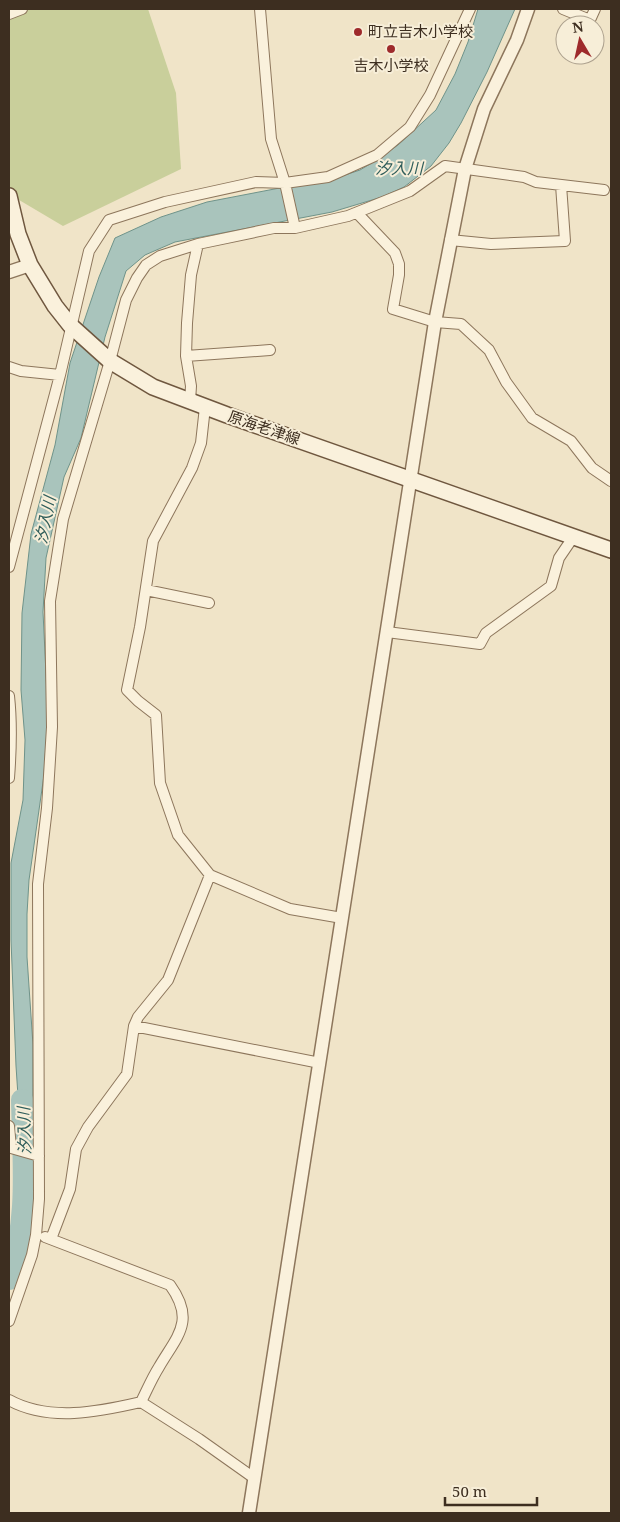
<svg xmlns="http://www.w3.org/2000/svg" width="620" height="1522" font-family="'Noto Serif','Noto Sans JP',serif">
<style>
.green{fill:#c9cf9b}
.water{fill:#a9c4bc;stroke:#6f938a}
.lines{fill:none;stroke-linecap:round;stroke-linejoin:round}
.river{stroke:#a9c4bc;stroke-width:22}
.minor-casing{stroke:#8d765c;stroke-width:12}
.tertiary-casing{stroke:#8d765c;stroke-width:15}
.secondary-casing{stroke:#6f573f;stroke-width:18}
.minor{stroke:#faf1dc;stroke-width:10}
.tertiary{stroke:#faf1dc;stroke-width:12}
.secondary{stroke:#faf1dc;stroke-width:15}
.poi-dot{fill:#9e2a2b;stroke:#f7eed8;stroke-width:2}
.labels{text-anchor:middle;stroke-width:4;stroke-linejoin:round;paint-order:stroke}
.poi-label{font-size:15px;fill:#3d2e20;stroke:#f7eed8;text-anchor:start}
.street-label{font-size:15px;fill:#3d2e20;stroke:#f7eed8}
.water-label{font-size:16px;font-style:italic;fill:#2f5d5a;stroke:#f7eed8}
</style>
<rect width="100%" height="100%" fill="#f0e4c8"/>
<path class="green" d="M9,9h139l28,84 5,76 -118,57 -54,-32z"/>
<path class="water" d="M478,9h37l-28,63 -26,51 -12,20 -18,23 -27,21 -22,10 -50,15 -157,30 -30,13 -19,16 -21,66 -24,101 -17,39 -18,81 -3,54 5,103 -4,60 -15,105 -2,34v43l6,88v76l3,29 -10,-2 -7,-37 -3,-45 -5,-126v-77l12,-63 2,-60 -4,-50 1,-77 9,-79 24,-89 15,-82 29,-86 16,-39 46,-21 46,-15 83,-16 37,-5 33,-11 15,-9 23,-16 38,-35 19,-36 13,-32z"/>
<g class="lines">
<path class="river" d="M9,1279c21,-60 14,-118 13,-179"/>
<g class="minor-casing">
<path id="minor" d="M260,9l11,130 14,44 10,45
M563,9l27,11 5,-11
M9,14l13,-5
M357,213l38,40 4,11v11l-6,34 42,13 26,2 28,26 17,32 26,36 39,23 21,27 19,13
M450,240l41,4 74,-3 -4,-56
M186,356l84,-6
M9,367l12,4 39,4
M190,401l1,-15 -5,-30 1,-33 4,-48 7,-31
M205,407l-4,36 -9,25 -39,73 -13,86 -13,63 11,11 18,14 4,68 18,52 32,40 80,34 52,9
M9,567l51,-192 29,-124 20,-31 56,-18 91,-20 29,1 43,-6 49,-22 33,-28 20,-32 40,-86
M146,590l63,13
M387,632l93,12 6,-11 65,-47 8,-28 15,-22
M9,696c3,27 2,56 0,82
M134,1026l186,37
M9,1126l2,22 28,8
M45,1237l125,48c26,36 7,51 -11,82 -7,11 -12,23 -18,35
M51,1239l19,-50 6,-40 12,-22 39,-53 7,-48 4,-9 30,-37 42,-105
M9,1321l23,-66 4,-20 3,-36 -1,-315 9,-76 5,-81 -2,-126 13,-82 47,-158 16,-61 11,-22 9,-13 14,-9 38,-12 76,-16h21l53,-12 62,-25 35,-25 79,11 12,5 68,8
M9,1400c40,22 89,12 132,2l58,37 55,39"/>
</g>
<g class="tertiary-casing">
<path id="tertiary" d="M9,272l21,-7
M249,1513l186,-1191 30,-153 19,-60 33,-69 11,-31"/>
</g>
<g class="secondary-casing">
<path id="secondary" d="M9,196l9,38 12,31 25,41 15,19 40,36 43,26 74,28 384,135"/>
</g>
<use href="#minor" class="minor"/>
<use href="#tertiary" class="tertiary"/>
<use href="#secondary" class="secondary"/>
</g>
<g class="poi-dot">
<circle cx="358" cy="32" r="5"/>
<circle cx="391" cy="49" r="5"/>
</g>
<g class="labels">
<g class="poi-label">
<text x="368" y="37">町立吉木小学校</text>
<text x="391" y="71" text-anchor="middle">吉木小学校</text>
</g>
<g class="street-label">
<text transform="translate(264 428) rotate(19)" y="5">原海老津線</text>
</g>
<g class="water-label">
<text x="399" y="174">汐入川</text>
<text transform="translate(45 520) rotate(-79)" y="6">汐入川</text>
<text transform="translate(24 1131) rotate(-92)" y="6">汐入川</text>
</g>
</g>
<rect width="620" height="1522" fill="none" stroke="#3d2e20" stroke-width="20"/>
<g transform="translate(580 40) rotate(351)"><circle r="24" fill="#f7eed8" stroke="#ada18e"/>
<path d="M0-4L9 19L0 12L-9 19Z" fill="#9e2a2b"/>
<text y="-8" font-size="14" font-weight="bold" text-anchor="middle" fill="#3d2e20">N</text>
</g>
<path d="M445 1497v8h92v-8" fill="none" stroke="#3d2e20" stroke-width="2.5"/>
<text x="452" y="1497" font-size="15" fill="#3d2e20" stroke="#f7eed8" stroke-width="4" paint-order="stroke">50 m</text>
</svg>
